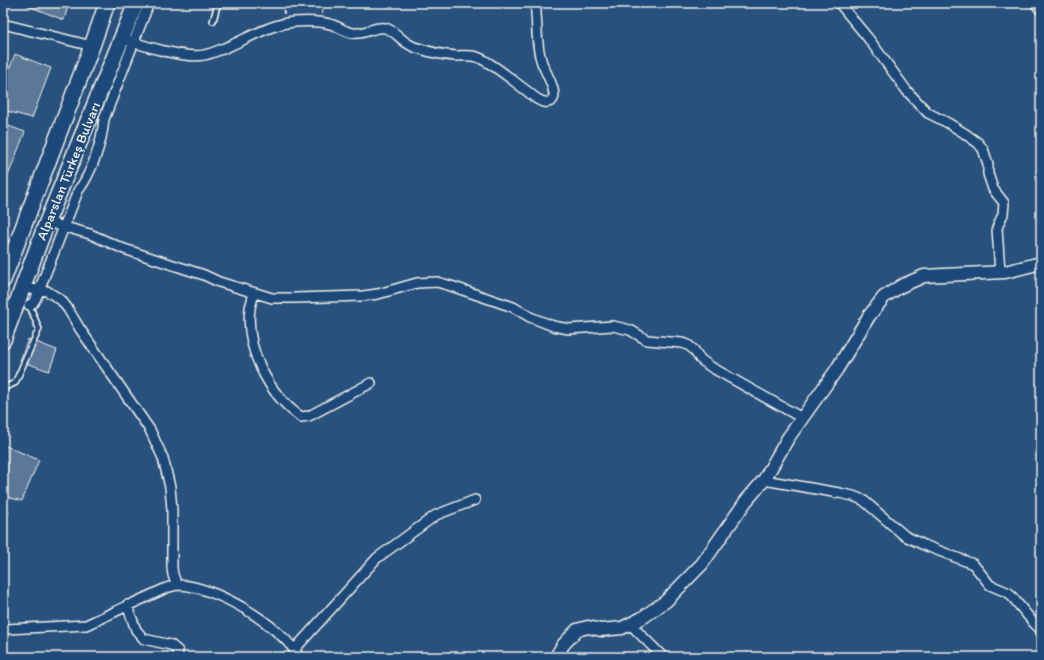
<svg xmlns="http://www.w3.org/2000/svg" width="1044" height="660" font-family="Itim,sans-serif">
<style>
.building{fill:#5b7899;stroke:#f4f1e8}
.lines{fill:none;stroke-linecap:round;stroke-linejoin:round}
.service-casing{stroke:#f4f1e8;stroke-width:8}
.minor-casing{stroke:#f4f1e8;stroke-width:12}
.tertiary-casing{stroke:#f4f1e8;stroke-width:15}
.primary-casing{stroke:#f4f1e8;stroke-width:18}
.path{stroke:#f4f1e8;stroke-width:2;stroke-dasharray:4 3;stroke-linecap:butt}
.service{stroke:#1f4a7a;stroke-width:4.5}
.minor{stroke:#1f4a7a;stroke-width:9}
.tertiary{stroke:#1f4a7a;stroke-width:12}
.primary{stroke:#1f4a7a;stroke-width:15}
.labels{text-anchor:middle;stroke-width:3.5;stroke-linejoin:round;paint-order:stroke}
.street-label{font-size:14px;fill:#f4f1e8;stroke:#1f4a7a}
</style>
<rect width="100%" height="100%" fill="#28517e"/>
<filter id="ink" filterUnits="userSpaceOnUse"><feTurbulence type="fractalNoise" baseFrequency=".025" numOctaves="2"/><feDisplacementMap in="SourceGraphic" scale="8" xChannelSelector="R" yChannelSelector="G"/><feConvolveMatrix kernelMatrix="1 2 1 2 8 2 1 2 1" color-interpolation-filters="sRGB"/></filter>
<g filter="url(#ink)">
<path class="building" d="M27,3h42l-5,17 -38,-15z
M15,54l36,14 -19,50 -29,-8v-25z
M3,124l22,8 -17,44 -5,-1z
M28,339l29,11 -8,21 -29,-10z
M3,445l36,15 -17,41 -19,-5z
M3,510l6,2 -6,17z"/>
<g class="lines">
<g class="service-casing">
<path id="service" d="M213,21l5,-18
M3,388l12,-5 24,-54 -10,-25"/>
</g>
<g class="minor-casing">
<path id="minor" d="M839,3l29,35 39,53 21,22 20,10 16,10 14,10 5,6 5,15v10l5,15 11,14 -1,11 -6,14 3,44
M3,24l89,22
M122,38c18,7 63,21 82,17 31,-7 58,-30 90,-33 12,-1 25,-1 36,2 8,2 15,8 23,9 11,2 21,-7 32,-5 9,2 15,11 22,15 4,3 9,5 14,6 11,4 24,6 35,7 8,0 14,-1 21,1 15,5 37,25 50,34 6,5 16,15 24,10 9,-5 -6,-30 -9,-38 -7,-19 -4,-40 -7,-60
M47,222l43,12 34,15 80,26 15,7 53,16h23l68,-2 15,-2 39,-11 20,-1 14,4 62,21 17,10 23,9 16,3 44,-3 17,4 17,10 35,3 6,2 6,5 6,9 11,8 91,51
M22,288l25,3 14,9 7,9 12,20 70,101 13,28 7,29 2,23v58l1,7 4,10
M254,293c-1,5 -3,10 -4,15 -5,40 18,86 51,109l8,-1 62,-33
M29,305l4,-2 3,-5 42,-107c14,-18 24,-49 26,-72l45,-116
M764,480l75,13 14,3 10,4 42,36 19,9 49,19 17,21 19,8 24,29 8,8
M127,605l9,25 8,9 27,6 7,6 -1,6
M630,624l33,33
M6,629l80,-4 78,-36c5,-2 10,-4 15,-4 36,1 102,40 120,72
M294,650l83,-92 59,-43 39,-15"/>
</g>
<g class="tertiary-casing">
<path id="tertiary" d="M1037,3l4,5
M556,657l7,-12 14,-15 11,-3 13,3 21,-2 20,-10 24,-17 36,-37 44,-63 18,-21 24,-42 49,-69 32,-53 15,-19 17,-11 23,-10 81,-4 36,-9"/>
</g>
<g class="primary-casing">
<path id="primary" d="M3,280l89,-234 15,-43
M3,340l44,-118 89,-219"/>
</g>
<path class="path" d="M283,3l1,11
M322,14l1,-11"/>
<use href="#service" class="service"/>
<use href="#minor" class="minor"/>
<use href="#tertiary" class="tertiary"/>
<use href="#primary" class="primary"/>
</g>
</g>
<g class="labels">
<g class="street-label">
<text transform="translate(68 171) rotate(-68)" y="5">Alparslan Türkeş Bulvarı</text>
</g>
</g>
<rect width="1044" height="660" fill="none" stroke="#1f4a7a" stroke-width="16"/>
<rect x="8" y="8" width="1028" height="644" fill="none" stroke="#f4f1e8" stroke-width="1.5" filter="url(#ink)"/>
</svg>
